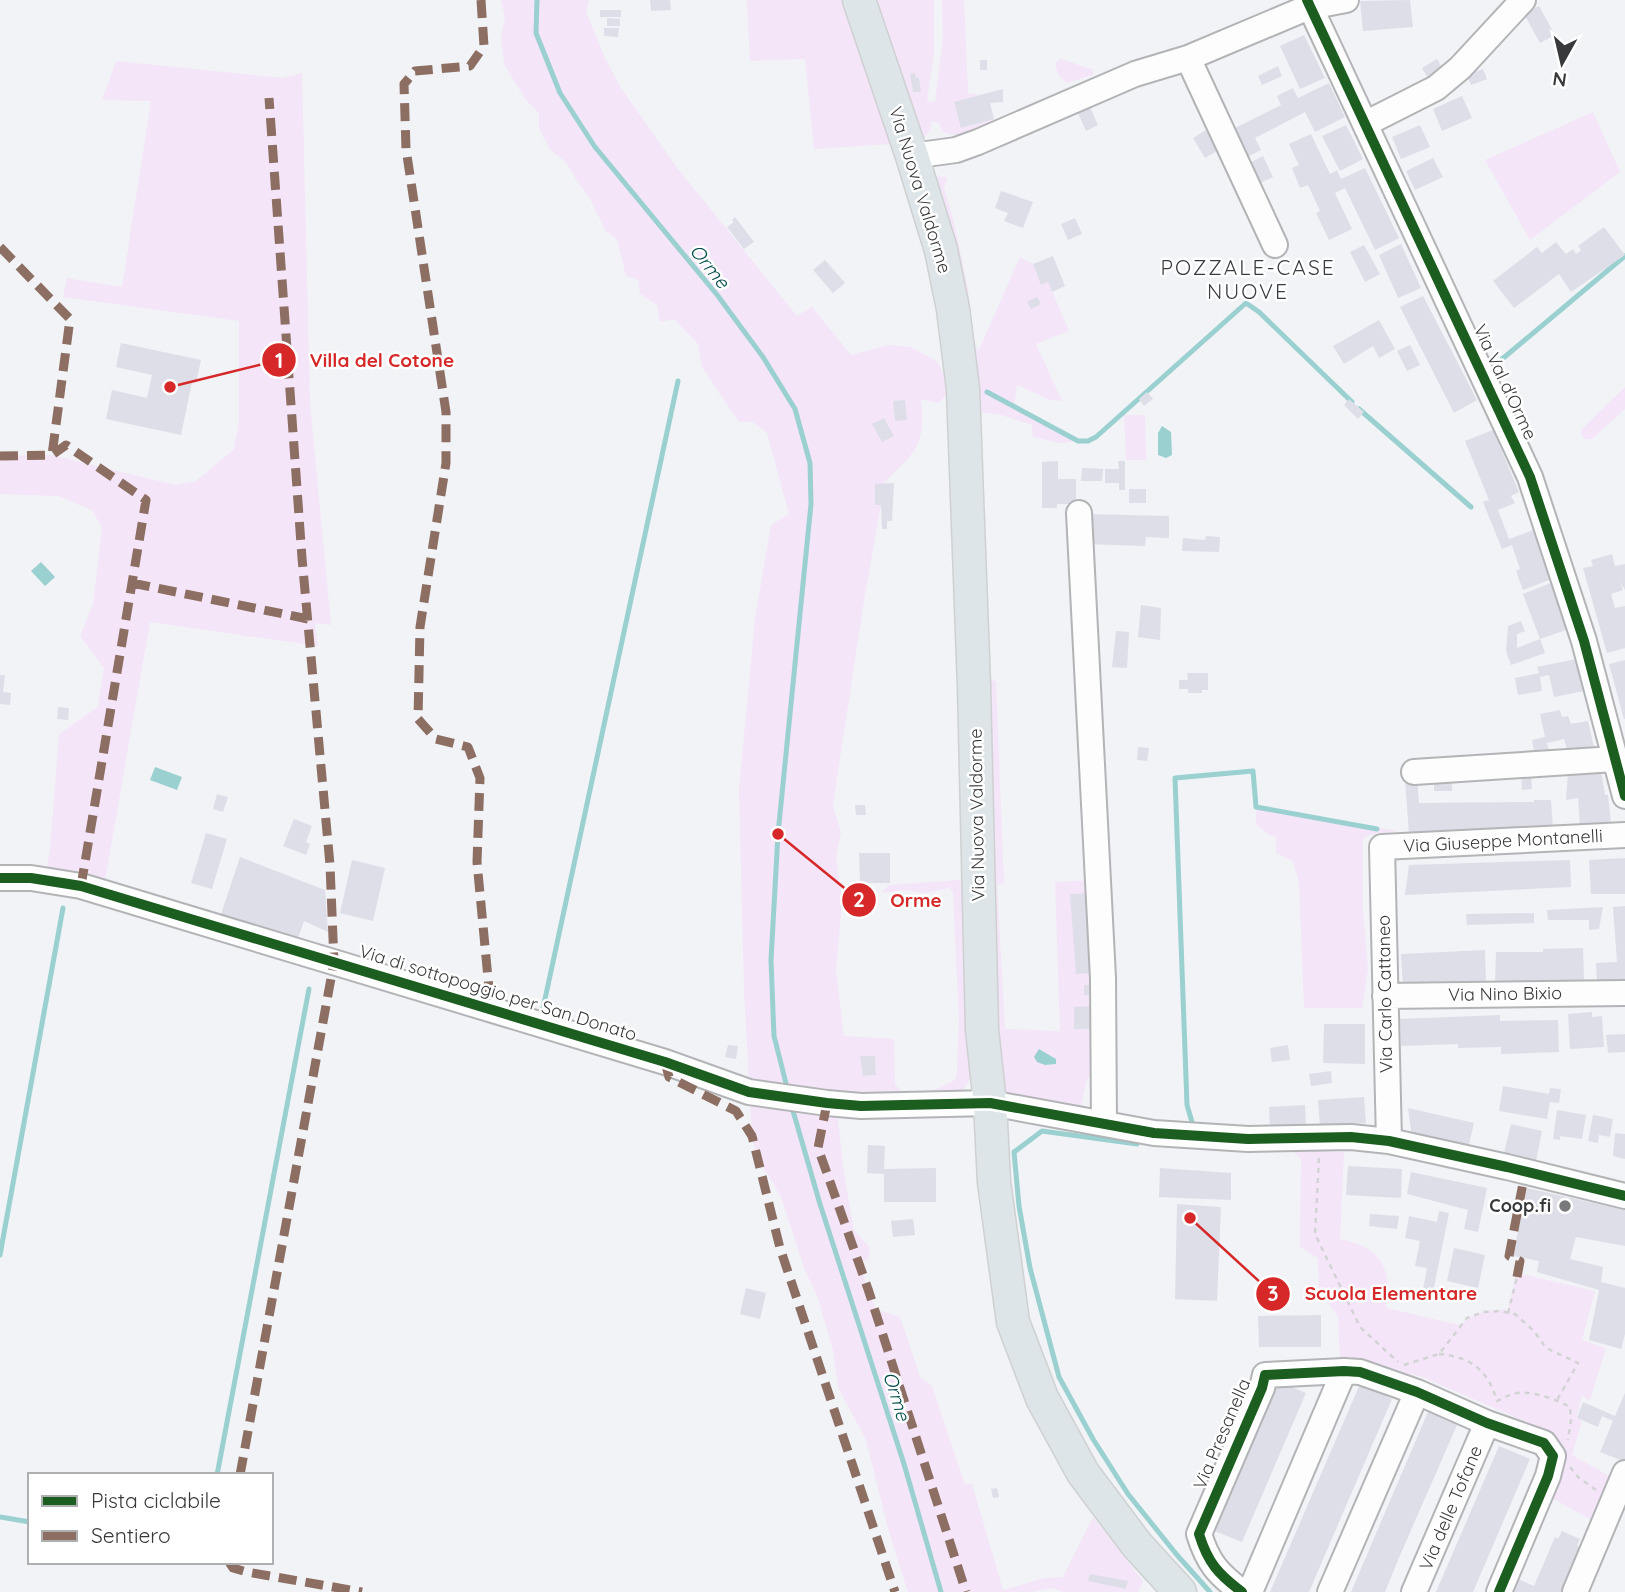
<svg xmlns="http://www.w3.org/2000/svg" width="1625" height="1592" font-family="Quicksand,sans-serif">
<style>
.green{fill:#f4e5f9;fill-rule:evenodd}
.water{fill:#9ad0d0}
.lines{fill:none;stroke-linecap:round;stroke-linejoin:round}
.stream{stroke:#9ad0d0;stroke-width:5}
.building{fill:#dedee9}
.minor-casing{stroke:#b2b4b6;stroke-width:28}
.major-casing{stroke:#cfd0d1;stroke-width:35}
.path{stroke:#d3d3d5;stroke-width:2.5;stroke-dasharray:5 5;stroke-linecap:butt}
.minor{stroke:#fdfdfe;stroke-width:24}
.major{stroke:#dde5e8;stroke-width:32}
.quiet{stroke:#8d6e63;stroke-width:9;stroke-dasharray:18 9;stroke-linecap:butt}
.cycleway-casing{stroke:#fff;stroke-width:15}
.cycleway{stroke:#1b5e20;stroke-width:10}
.poi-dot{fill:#797a7c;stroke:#fff;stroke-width:2.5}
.labels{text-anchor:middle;stroke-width:5;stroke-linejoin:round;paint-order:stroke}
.street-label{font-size:18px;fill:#38393b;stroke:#fff}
.poi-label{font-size:18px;font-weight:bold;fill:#38393b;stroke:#fff;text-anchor:end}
.water-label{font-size:19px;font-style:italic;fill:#024b4b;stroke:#fff}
.quarter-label{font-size:21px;letter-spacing:2px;fill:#393c40;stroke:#fff}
.leader{fill:none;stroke:#d62828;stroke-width:2.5}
.callout-dot{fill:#d62828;stroke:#fff;stroke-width:2.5}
.mark-label{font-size:21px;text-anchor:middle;font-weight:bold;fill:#fff}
.callout-label{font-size:19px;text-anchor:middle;font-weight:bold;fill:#d62828;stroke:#fff;stroke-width:5;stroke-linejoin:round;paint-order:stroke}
</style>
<rect width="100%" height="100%" fill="#f1f3f6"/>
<path class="green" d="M501,0h88l-3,12 19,46 16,30 57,81 119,147 15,-9 39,48 38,-10 21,2 27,14 9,18 1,16 -9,8 -17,-4c5,49 -6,52 -38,85h-8v20l6,1 -16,89 -32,211 8,28 -5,23 6,46 -6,69 8,65 50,3 1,45 8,10 -63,10 -2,16 6,53 10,57 16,18 -2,12 -9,2 16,47 25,8 20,60 12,9 33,99 7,-1 31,106 42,-12 18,-1 30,-60 50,64 -5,11h-75l-12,-4 -20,4h-123l-19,-60 -23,-92 -28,-53 -5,-36 -15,-53 -13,-28 -24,-73 -23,-38 -6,-23 -8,-145 -5,-202 16,-170 16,-94 18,-11 -22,-81 -14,-11h-14l-37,-55 -4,-23 -24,-25 -14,3 -3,-17 -17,-11 -2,-14 -12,-4 -9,-37 -11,-8 -16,-32 -15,-21 -9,-16 -16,-12 -11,-22v-15l-13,-13 -22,-36 -3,-27 4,-18zM861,1056h14l1,19 -13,1z
M747,0h187v52l-7,49 8,1 8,-64 -1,-38h22l4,93 11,2 -25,7 7,26 33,-9c-16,18 -29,20 -51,13l-4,-9 -7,-2 -2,9 -18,26 -6,-13 -92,6 -9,-90 -55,2z
M1059,59c12,1 22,9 34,10v6l-27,8 -8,-9 -3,-10z
M116,61l166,17 20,-5 8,330 21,222 -16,-2 3,23 -168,-24 -47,270 -58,-12 5,-30 9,-116 39,-27 6,-39 -24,-32 13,-32 9,-76 -9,-17 -34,-15 -59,-2v-38l52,-1 123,30 21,-4 38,-32 5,-27v-101l-176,-24 4,-19 55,9 29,-186 -49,-1z
M1593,112l27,60 -90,68 -45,-80z
M918,175l29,2 -3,11 12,43 12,58 6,50 4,13 42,-95 13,7 8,20 7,-2 21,49 -33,13 26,57 -12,-1 -33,-15 -3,22 64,34 -18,2 -27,-6 -1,-12 -31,-10 -20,-3 8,268 7,1 8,203 -7,1 8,144 55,2 -5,-149 43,-2 5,189 -16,10 -6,27 5,14 -80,-27 -7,-10 -36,-694zM1039,1049l17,10 -3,6 -16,-3z
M1625,387v22l-33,30h-7l-4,-4 1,-6z
M1124,415h21l1,45h-20z
M1256,807l142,24 -26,3 -9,4v73l5,58 -6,39h-58l-5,-125 -6,-22 -17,-8v-17l-7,-1 -13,-11z
M960,880l8,2 5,185c-4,24 -17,31 -40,32l-2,-7 24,-12 2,-8 2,-52 -6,-128 -4,-4 -24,5 -20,-3 -24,3 8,-8z
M1291,1149l53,3 -4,87c20,4 41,13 46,35 3,10 0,24 0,34l74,17c17,-13 27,-16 48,-15l8,-37 79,18 -13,49 24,8 -16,52 -8,-4 -6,22 6,3 -10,34 39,22 -18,44 -50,-28 7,-61 -130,-56 -80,-14 -2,-45 -19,-27 -1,-32 -18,-11 1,-88z"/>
<path class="water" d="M1162,426l9,6 1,23 -6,3 -8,-3v-22z
M41,562l14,15 -10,9 -14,-15z
M155,767l27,10 -5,13 -27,-10z
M1039,1049l17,10v5l-11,1 -8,-3 -3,-5z"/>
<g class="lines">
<path class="stream" d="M537,0l-1,33 24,60 35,54 123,149 45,61 32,52 15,54 1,41 -33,330 -7,126 3,76 14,55
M1495,365l130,-109
M987,392l91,49h10l8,-4 150,-134 13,9 93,90
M1359,409l112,98
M542,1013l136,-632
M791,1104l29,100 84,260 37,128
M1192,1122l-5,-17 -12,-327 78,-7 3,36 121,22
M1137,1144l-95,-13 -28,21 5,54 11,62 29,109 34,62 35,55 49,61 33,37
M0,1255l63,-347
M217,1475l92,-486
M0,1517l30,5"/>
</g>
<path class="building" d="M650,0h20l1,10 -20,1z
M1410,0l3,27 -50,4 -3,-30z
M1539,6l16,29 -15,8 -16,-29z
M600,10h21v7h-21z
M607,18l13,1v7h-13z
M604,28h15l-1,9 -14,-1z
M1304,35l21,43 -25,11 -20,-43z
M1437,59l9,16 -15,9 -9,-16z
M980,60h7v10h-7z
M1278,66l4,10 -20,9 -4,-9z
M1483,69l4,10 -16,6 -4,-10z
M915,73l1,5h3l2,14h-8l-3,-18z
M1329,83l16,34 -30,15 -10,-20 -50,26 6,12 -18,9 -14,-28 52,-26 -4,-9 16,-8 5,10z
M1003,89v13l-13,1 4,16 -33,9 -7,-26z
M1462,96l10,22 -30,13 -9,-22z
M1090,107l8,18 -12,6 -8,-18z
M1346,125l17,34 -23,12 -18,-35z
M1420,125l10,22 -29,12 -9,-22z
M1206,130l5,9 6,-4 7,12 -19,11 -12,-20z
M1311,134l19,40 7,-4 4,9 24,-11 34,70 -24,12 -30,-62 -10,5 17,36 -23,11 -13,-27 4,-2 -12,-26 -8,3 -8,-20 7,-3 -10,-21z
M1263,156l10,21 -15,7 -10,-20z
M1433,158l10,19 -28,13 -9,-19z
M1001,191l32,11 -10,26 -19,-7 4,-8 -13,-5z
M735,217l19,25 -10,7 -17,-22 7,-5 -2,-2z
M1075,218l7,16 -14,6 -7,-16z
M1604,227l21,28 -54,37 -12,-18 -45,34 -21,-27 44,-34 5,6 14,-11 10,12 7,-5 3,5 5,-4 -3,-4z
M1401,244l20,44 -23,10 -19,-43z
M1364,245l16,29 -15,8 -15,-30z
M1053,256l12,30 -13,6 -4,-10 -7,3 -8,-21z
M825,260l20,23 -12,10 -20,-23z
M1423,296l54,104 -23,13 -54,-106z
M1037,297l4,7 -10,5 -4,-7z
M1379,320l16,29 -16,9 -6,-12 -29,18 -11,-18z
M121,343l80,17 -5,23 -4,-1 -11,53 -75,-16 6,-29 35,8 5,-23 -36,-8z
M1410,345l10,20 -13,6 -10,-20z
M1147,392l6,7 -9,7 -5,-7z
M1349,399l15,13 -6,7 -14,-14z
M905,400l2,20 -12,1 -2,-20z
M884,418l10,18 -12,6 -10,-18z
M1493,430l26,62 -8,4 4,7 -17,7 11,29 24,-9 19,49 -29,11 -7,-19 4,-2 -8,-24 -10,4 -19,-47 6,-2 -24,-59z
M1058,461v18h18v25h-19v4h-15v-46z
M1118,461h7v29h-6v-7h-14v-14h14z
M1082,468l21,1 -1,12h-21z
M894,483l-2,38h-5v8h-5l-1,-24h-6v-21z
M1129,489h17v14h-17z
M1085,514l84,2v22l-23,-1 -1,9 -61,-2z
M1206,536l14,1 -1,15 -37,-1 1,-13 22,2z
M1612,554l3,12 10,-2v26l-5,-8 3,8 -12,4 4,14 10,-2v42l-18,5 -24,-85 10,-2 -2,-6z
M1551,583l18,46 -29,10 -17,-45z
M1141,605l20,3 -1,32 -22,-3z
M1521,621l4,10 -8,3v14l23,-9 5,14 -34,12 -5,-14 2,-25z
M1116,631l13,1 -2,36 -15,-1z
M1576,659l8,32 -30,6 -5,-22 -9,2 2,14 -24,4 -3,-17 24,-5 -2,-6z
M1625,660v59h-1l-15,-55z
M1187,673h21v17h-6v3h-14v-4h-9v-9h9z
M0,675h5l-2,17 8,1 -1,12 -10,-1z
M58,707l11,1 -1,12 -11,-1z
M1560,710l2,7 6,-1 3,8 17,-3 7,31 -26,6 -5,-19 -17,4 4,16 -15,2 -4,-21 13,-3 -5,-23z
M1138,747l11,1 -2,13 -10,-1z
M1601,770l4,25h3l3,29 -31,3 -2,-29 -12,2 2,-28z
M1521,773h10l1,16 -10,1z
M1417,778l2,25 115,-1v-2h17l2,30 -144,4 -4,-55z
M1434,779h18v12h-18z
M217,794l11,3 -5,15 -10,-3z
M855,805h10l1,10h-10z
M294,819l18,7 -6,16 4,2 -4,11 -23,-9z
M206,833l21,6 -15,50 -21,-6z
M859,853h31v30h-30z
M240,857l85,33 3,42 -24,-11 -9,26 -76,-27z
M1625,858v36h-34l-2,-34z
M352,860l33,8 -12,53 -33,-8z
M1570,860l1,27 -166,8 4,-30z
M1090,893l4,80 -18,1 -6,-80z
M1625,906v73l-28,2 -1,-18 21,-1 -4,-55z
M1603,907l-4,22 -10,1v-10h-41l-1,-10z
M1534,913v10l-67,2 -1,-11z
M1583,948l1,32 -89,3 1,-31h47v-3z
M1485,950l1,33 -83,5 -2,-34z
M1084,985h8v10h-8z
M1093,1006l1,23h-20v-22z
M1592,1012v5l10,-1 2,31 -34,2 -2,-35z
M1500,1015v6l58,-1 1,32 -58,2v-7l-43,1v-4l-57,2 -1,-27z
M1324,1024h41v40l-42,-1z
M1625,1034v18l-17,1 -2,-18z
M728,1045l10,1 -2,13 -11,-2z
M1288,1045l2,15 -18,2 -2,-14z
M860,1056h15l1,19 -13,1z
M1331,1071l1,12 -21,3 -2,-12z
M1503,1086l46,8 1,-6 11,1 -2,14 -9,-1 -3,17 -48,-8z
M1364,1097l2,26 -46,4 -2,-27z
M1305,1105l1,22 -36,2 -1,-22z
M1408,1108l66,15 -6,26 -56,-12z
M1557,1110l29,5 -4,24 -22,-3v4l-7,-1z
M1593,1115l20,4 -3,18 -11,-2 -1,8 -10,-2z
M1511,1124l31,7 -6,30 -32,-8z
M1615,1133l10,1v25l-12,-3z
M868,1145l17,1 -1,23 52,-1v34h-52v-28l-17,-1z
M1348,1166l54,3 -1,29 -55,-3z
M1160,1168l71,5v27l-72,-3z
M1411,1172l76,16 -9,44 -14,-3 4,-19 -61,-16z
M1527,1188l98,22v36l-49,-9 -6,22 33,8 -2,15 24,6v46l-4,15 -32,-9 10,-50 -62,-18 2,-11 -26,-5z
M1177,1204l44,3 -4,94 -42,-2z
M1439,1211l10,2 -18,89 -10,-2 6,-32 -12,-2 5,-25 -15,-3 4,-22 28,6z
M1370,1214l29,2 -2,13 -28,-3z
M913,1219l2,16 -22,2 -2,-16z
M1454,1248l31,7 -7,33 -31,-7z
M746,1288l20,5 -6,26 -20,-5z
M1321,1315v32h-62l-1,-31z
M1273,1379l33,14 -64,149 -30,-12z
M1360,1384l32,15 -83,193h-39z
M1625,1393v69l-25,-10 13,-31 -11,-5 -4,11 -21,-9 6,-16 32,14z
M1428,1412l29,13 -59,135 -13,32h-34z
M1499,1446l31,13 -57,133h-37z
M997,1488l2,9 -6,1 -2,-9z
M1562,1531l18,8 -3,7 5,2 -19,44h-50l5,-13 16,7 21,-49 3,2z
M1090,1574l38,7 -2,8 -38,-8z"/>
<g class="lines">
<g class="minor-casing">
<path id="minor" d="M1307,0l223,477 54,164 41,155
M1188,58l87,187
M1365,124l71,-36 24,-20 63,-68
M912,156l44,-6 22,-8 157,-68 53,-16 121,-51 37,-7
M1079,513l24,465 1,145
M1414,772l201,-13
M0,878h31l50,8 584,176 84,30 78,11 34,3 129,-3 164,30 94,6 103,-2 38,4 118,26 118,29
M1385,996l240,-3
M1389,1141l-7,-294 243,-12
M1242,1592c-24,-18 -34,-29 -43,-58l63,-146 3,-13 79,-4 16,1 57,20 70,31 57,20 9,13 -5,20 -49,116
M1250,1592l94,-221
M1330,1592l87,-200
M1414,1592l73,-169
M1575,1592l50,-119"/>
</g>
<g class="major-casing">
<path id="major" d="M859,0l53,156 29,94 12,59 10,80 11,297 8,344 8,73 4,79 19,140 29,76 41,75 54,72 43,47"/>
</g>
<path class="path" d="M1319,1158l-4,76 45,93 38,35
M1508,1313l9,-36
M1439,1354c32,3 49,16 58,47 5,-2 11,-6 16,-7 16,-5 42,5 57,13l1,13 -3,20
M1404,1365l35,-11 28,-36 17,-6 16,-1 15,3 19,17 12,17 32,15 -21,37
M1570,1467l9,11 17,12"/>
<use href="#minor" class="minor"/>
<use href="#major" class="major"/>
<path class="quiet" d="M481,0l3,46 -14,20 -55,5 -11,13 2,65 40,263v51l-26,164 -2,92 18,20 32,8 12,31 -3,84 14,148
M0,247l70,72 -18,136
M0,456l52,-1 14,-10 80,55 -65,386
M132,583l176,36
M665,1062l4,15 67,34 16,25 28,112 115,344
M827,1103l-9,45 50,141 98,303
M1517,1277l3,-16 -11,-5 15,-78
M240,1475l94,-513 -4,-97 -28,-307 -33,-460
M229,1562l4,6 14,4 115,20"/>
<g class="cycleway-casing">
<path id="cycleway" d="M1307,0l223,477 54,164 41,155
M0,878h31l50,8 584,176 84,30 78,11 34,3 129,-3 164,30 94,6 103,-2 38,4 118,26 118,29
M1242,1592c-24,-18 -34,-29 -43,-58l63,-146 3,-13 79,-4 16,1 57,20 70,31 57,20 9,13 -5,20 -49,116"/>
</g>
<use href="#cycleway" class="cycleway"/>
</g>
<circle class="poi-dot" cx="1565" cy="1206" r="7"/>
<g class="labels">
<g class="street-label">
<text transform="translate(920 190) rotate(73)" y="6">Via Nuova Valdorme</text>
<text transform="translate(1505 382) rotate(65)" y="6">Via Val d'Orme</text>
<text transform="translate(977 815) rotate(-91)" y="6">Via Nuova Valdorme</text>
<text transform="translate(1503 841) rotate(-3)" y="6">Via Giuseppe Montanelli</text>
<text transform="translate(498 993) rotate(17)" y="6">Via di sottopoggio per San Donato</text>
<text transform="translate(1385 994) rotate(-91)" y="6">Via Carlo Cattaneo</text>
<text transform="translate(1505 994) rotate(-1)" y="6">Via Nino Bixio</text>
<text transform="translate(1222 1434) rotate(-67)" y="6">Via Presanella</text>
<text transform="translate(1451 1508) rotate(-67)" y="6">Via delle Tofane</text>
</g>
<g class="poi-label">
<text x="1551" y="1212">Coop.fi</text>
</g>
<g class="water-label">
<text transform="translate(710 266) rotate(51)" y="7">Orme</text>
<text transform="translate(897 1396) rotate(73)" y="7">Orme</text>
</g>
<g class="quarter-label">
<text x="1248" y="275">POZZALE-CASE<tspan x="1248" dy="24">NUOVE</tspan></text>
</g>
</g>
<path class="leader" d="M170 387L279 360M778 834L859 900M1190 1218L1273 1294"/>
<g class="callout-dot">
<circle cx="170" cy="387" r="7"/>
<circle cx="778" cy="834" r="7"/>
<circle cx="1190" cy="1218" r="7"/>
<circle cx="279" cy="360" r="18"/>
<circle cx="859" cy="900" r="18"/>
<circle cx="1273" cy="1294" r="18"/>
</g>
<g class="mark-label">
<text x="279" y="368">1</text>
<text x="859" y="907">2</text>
<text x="1273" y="1301">3</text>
</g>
<g class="callout-label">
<text x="382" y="367">Villa del Cotone</text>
<text x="916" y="907">Orme</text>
<text x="1391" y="1300">Scuola Elementare</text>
</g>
<rect x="28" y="1473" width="245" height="91" fill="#ffffff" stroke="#afb0b1" stroke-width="2"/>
<rect x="42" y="1496" width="35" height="10" fill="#1b5e20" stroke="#afb0b1" stroke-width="2"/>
<text x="91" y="1508" font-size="21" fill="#38393b">Pista ciclabile</text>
<rect x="42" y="1531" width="35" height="10" fill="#8d6e63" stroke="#afb0b1" stroke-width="2"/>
<text x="91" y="1543" font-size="21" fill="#38393b">Sentiero</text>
<g transform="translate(1562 63) rotate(188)" stroke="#ffffff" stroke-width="5" paint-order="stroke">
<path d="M0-5L12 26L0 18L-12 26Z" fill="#38393b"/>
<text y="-10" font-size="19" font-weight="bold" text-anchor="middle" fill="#38393b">N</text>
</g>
</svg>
